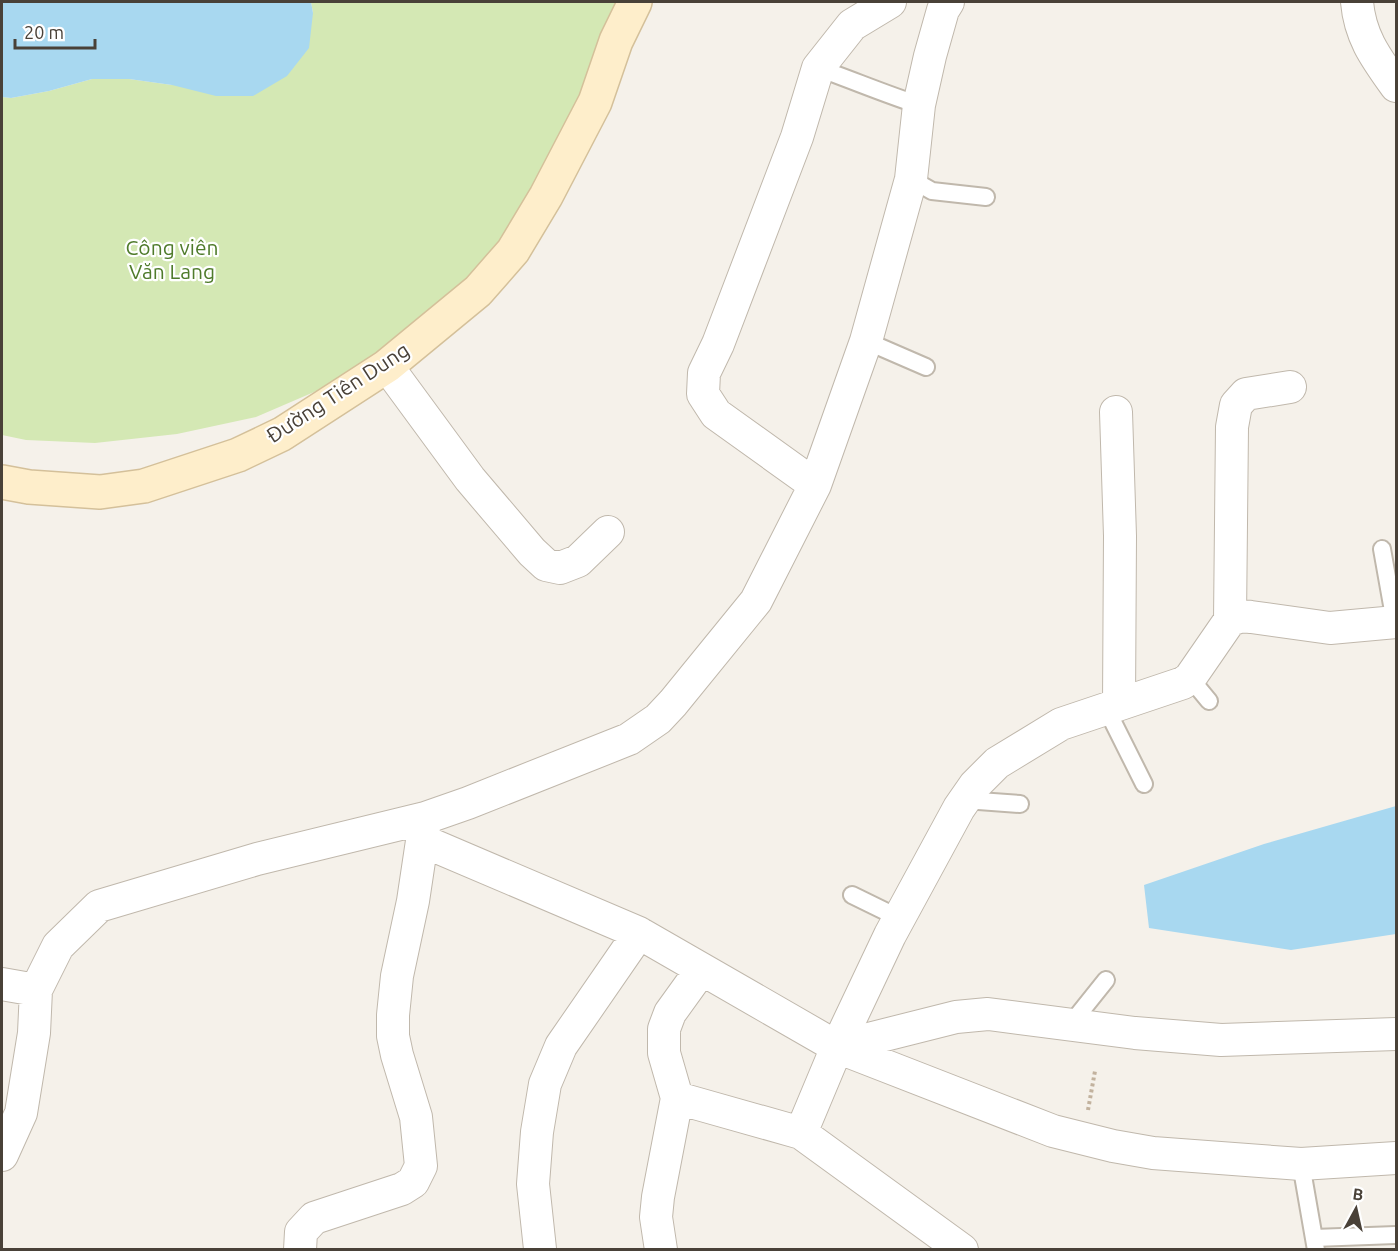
<svg xmlns="http://www.w3.org/2000/svg" width="1398" height="1251" font-family="Ubuntu,sans-serif">
<style>
.green{fill:#d4e8b4}
.water{fill:#a8d8f0}
.lines{fill:none;stroke-linecap:round;stroke-linejoin:round}
.lane-casing{stroke:#c0b8ac;stroke-width:20}
.street-casing{stroke:#c0b8ac;stroke-width:34}
.secondary-casing{stroke:#d4c09a;stroke-width:36}
.path{stroke:#c2b29e;stroke-width:4;stroke-dasharray:3 3;stroke-linecap:butt}
.lane{stroke:#fff;stroke-width:16}
.street{stroke:#fff;stroke-width:32}
.secondary{stroke:#feeecb;stroke-width:33}
.labels{text-anchor:middle;stroke-width:4.5;stroke-linejoin:round;paint-order:stroke}
.park-label{font-size:21px;fill:#4f7b2b;stroke:#fff}
.street-label{font-size:21px;fill:#494138;stroke:#fff}
</style>
<rect width="100%" height="100%" fill="#f5f1ea"/>
<path class="green" d="M311,2h324l-78,175 -102,118 -113,85 -86,37 -79,17 -82,9 -69,-3 -24,-5v-338l9,1 38,-7 43,-12h37l43,6 141,-72z"/>
<path class="water" d="M2,2h309l2,11 -4,35 -22,28 -34,20h-37l-44,-11 -43,-6h-37l-43,12 -38,7 -9,-1z
M1396,806v128l-105,16 -142,-22 -5,-43 120,-41z"/>
<g class="lines">
<g class="lane-casing">
<path id="lane" d="M818,68c34,12 67,26 101,37
M911,179l21,12 54,6
M866,341l60,26
M1382,549l13,73
M1190,678l19,23
M1106,708l38,76
M965,800l55,4
M852,895l47,23
M1070,1025l36,-45
M1301,1164l15,86
M1314,1238l82,-3"/>
</g>
<g class="street-casing">
<path id="street" d="M1357,2c3,35 19,56 39,84
M387,366l83,113 62,73 14,13 14,3 18,-7 30,-29
M1116,412l4,124 -1,168
M815,485l-99,-71 -13,-20 1,-21 14,-29 79,-207 21,-69 34,-43 38,-23
M1230,620l12,-4 9,1 79,11 66,-6
M423,841l216,92 198,114 216,84 60,15 40,7 148,11 95,-6
M2,984l34,6
M837,1047l119,-30 32,-3 147,19 86,7 175,-6
M677,1098l124,35 161,117
M801,1133l36,-86 53,-112 69,-127 16,-23 22,-22 64,-39 122,-41 7,-5 40,-58 2,-193 4,-22 10,-11 44,-7
M2,1155l19,-42 13,-80 2,-43 22,-44 41,-40 158,-47 168,-41 43,-15 161,-64 29,-20 15,-16 83,-102 59,-116 51,-144 45,-162 8,-74 11,-49 13,-46 5,-8
M540,1249l-7,-65 4,-52 8,-48 16,-38 78,-113
M300,1250l1,-18 13,-14 88,-29 11,-7 8,-16 -5,-49 -19,-62 -4,-19v-21l4,-39 16,-75 12,-80
M661,1250l-5,-33 2,-20 19,-99 -13,-45v-24l6,-16 31,-43"/>
</g>
<g class="secondary-casing">
<path id="secondary" d="M2,482l27,5 71,5 44,-6 94,-31 44,-21 105,-68 91,-75 35,-40 33,-55 49,-94 21,-61 19,-39"/>
</g>
<path class="path" d="M1088,1110l7,-39"/>
<use href="#lane" class="lane"/>
<use href="#street" class="street"/>
<use href="#secondary" class="secondary"/>
</g>
<g class="labels">
<g class="park-label">
<text x="172" y="255">Công viên<tspan x="172" dy="24">Văn Lang</tspan></text>
</g>
<g class="street-label">
<text transform="translate(338 393) rotate(-33)" y="7">Đường Tiên Dung</text>
</g>
</g>
<rect width="1398" height="1251" fill="none" stroke="#494138" stroke-width="6"/>
<g transform="translate(1356 1209) rotate(8)" stroke="#ffffff" stroke-width="4.5" paint-order="stroke">
<path d="M0-4.5L10 22L0 15L-10 22Z" fill="#494138"/>
<text y="-9" font-size="16" font-weight="bold" text-anchor="middle" fill="#494138">B</text>
</g>
<path d="M15 39v9h80v-9" fill="none" stroke="#494138" stroke-width="3"/>
<text x="24" y="39" font-size="18" fill="#494138" stroke="#ffffff" stroke-width="4.5" paint-order="stroke">20 m</text>
</svg>
